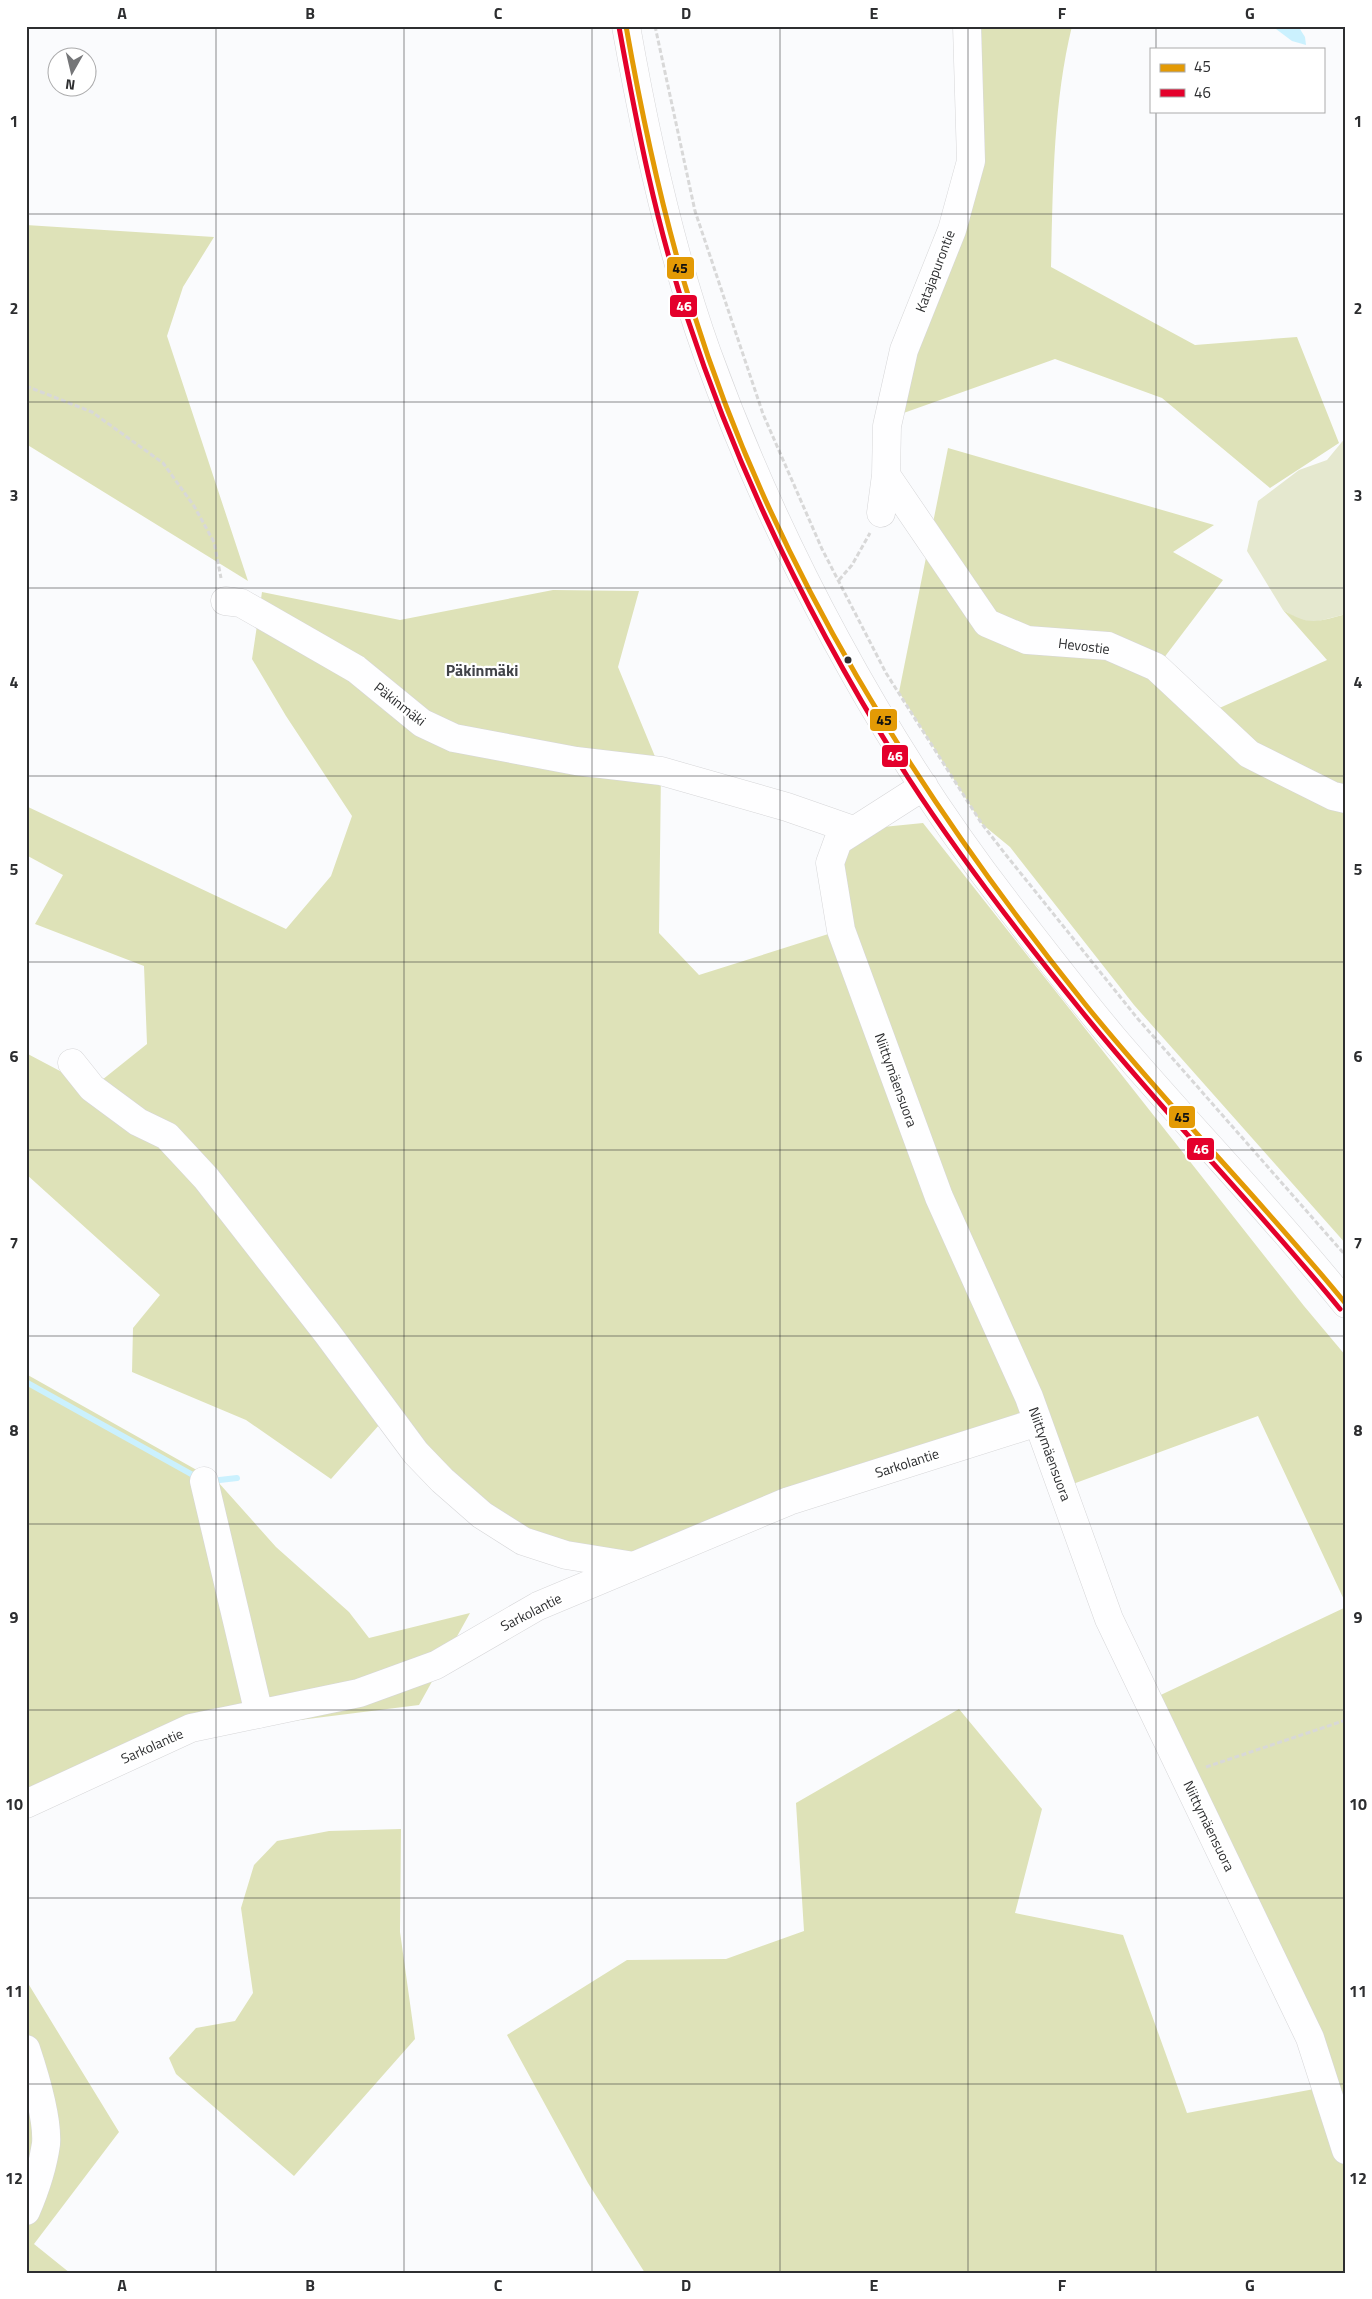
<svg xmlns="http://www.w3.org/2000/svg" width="1372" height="2299" font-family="'Titillium Web',sans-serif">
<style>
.green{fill:#e5e8cf}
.forest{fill:#dee2b8}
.water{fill:#cbf1fe}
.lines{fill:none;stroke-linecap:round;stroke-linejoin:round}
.stream{stroke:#cbf1fe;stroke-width:6}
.minor-casing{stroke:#d6d6d8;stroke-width:29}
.path{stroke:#d8d8d8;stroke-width:3;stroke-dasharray:5 2.5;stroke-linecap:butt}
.minor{stroke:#fefeff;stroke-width:28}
.bus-1-casing{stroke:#fff;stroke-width:9}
.bus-2-casing{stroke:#fff;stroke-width:9}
.bus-1{stroke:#e39a05;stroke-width:5}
.bus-2{stroke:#e4002b;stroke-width:5}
.grid{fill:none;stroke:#2d2e30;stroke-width:1;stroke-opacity:0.55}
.bus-dot{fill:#2d2e30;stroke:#fff;stroke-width:2}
.labels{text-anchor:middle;stroke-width:4.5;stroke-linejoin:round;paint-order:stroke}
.street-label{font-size:14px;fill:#2d2e30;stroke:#fff}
.quarter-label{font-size:16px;font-weight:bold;fill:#414348;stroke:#fff}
.line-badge{stroke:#fff;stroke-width:2}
.badge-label{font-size:14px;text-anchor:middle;font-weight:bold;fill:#fff}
.pale-badge-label{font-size:14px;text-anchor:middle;font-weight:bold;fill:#111}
.neatline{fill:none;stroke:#2d2e30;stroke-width:2}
.grid-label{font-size:16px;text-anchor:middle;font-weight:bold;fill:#2d2e30}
</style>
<rect width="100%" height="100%" fill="#fafbfd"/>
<path class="green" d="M1346,437v177l-31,8 -15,-2 -17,-10 -36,-59 11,-50 41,-31 28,-10z"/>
<path class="forest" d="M967,26h105c-19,78 -19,161 -21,241l144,78 102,-8 42,106 -69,45 -108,-90 -107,-39 -157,56 73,-254z
M26,225l188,12 -31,50 -16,49 81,245 -222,-137z
M948,448l266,77 -41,27 50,28 -66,87 49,47 121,-54 -44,-50c27,16 33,12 63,4v630l-212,-239 -124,-158 -28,-23 -83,-132z
M553,590l86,1 -21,76 43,104 -2,162 40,42 142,-45 -11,-67 23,-33 70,-7 381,483 42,50v248l-88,-188 -196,72 -24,-66 -404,144 -111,-25 -135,-126 -57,64 -85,-59 -114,-48 1,-44 27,-33 -134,-121v-121l66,35 55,-44 -3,-78 -109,-42 28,-49 -37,-20v-49l260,123 45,-53 21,-60 -66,-100 -34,-57 10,-67 138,28z
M26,1374l192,108 58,65 73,65 20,26 101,-25 -51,92 -206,26 -187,81z
M1346,1607v666h-701l-57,-90 -81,-148 120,-75 99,-1 78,-28 -8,-128 163,-94 83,100 -27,104 108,22 64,178 138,-26 -177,-386z
M401,1829l-1,103 15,107 -121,137 -118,-102 -7,-16 27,-30 39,-7 18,-28 -12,-85 13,-43 23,-24 52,-10z
M26,1980l93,152 -85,112 36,29h-44z"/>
<path class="water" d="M1272,26h26l7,11 1,8 -14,-4z"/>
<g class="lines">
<path class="stream" d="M26,1382l174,97
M211,1481l26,-3"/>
<g class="minor-casing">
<path id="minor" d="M626,26c19,108 44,224 81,327 70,193 174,388 300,551 35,45 70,91 107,135 76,89 158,173 232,265
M886,475l101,148 40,17 81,6 48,21 93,87 84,42 13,3
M881,513l5,-38 1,-49 17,-76 48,-120 19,-69 -4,-135
M225,601l16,2 115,66 66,54 32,15 122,23 85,10 126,36 66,23
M924,786l-86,55 -8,22 11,67 98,267 90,200 80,222 201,419 36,112
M72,1063l20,25 46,34 29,14 39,42 121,155 89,120 26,27 40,35 41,26 43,14 68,11
M204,1481l55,233
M26,1804l165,-76 168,-35 77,-28 102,-59 251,-105 249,-79
M26,2049c8,24 22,70 20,95 -3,22 -11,46 -20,67"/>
</g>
<path class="path" d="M655,26l40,185 68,203 59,135 64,124 96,151 24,31 132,164 208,237
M26,386l66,26 71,51 31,43 20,36 7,36
M839,580l13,-15 18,-32
M1206,1767l140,-47"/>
<use href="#minor" class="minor"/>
<g class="bus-1-casing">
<path id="bus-1" d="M626,26c17,96 37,191 67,285 80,256 225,485 392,693 83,103 177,197 261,300"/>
</g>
<g class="bus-2-casing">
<path id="bus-2" d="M619,27c18,99 37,197 69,293 53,161 130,316 221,459 52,80 110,155 170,229 83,104 177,198 261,301"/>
</g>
<use href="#bus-1" class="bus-1"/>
<use href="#bus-2" class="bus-2"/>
</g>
<path class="grid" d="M216,26v2247M404,26v2247M592,26v2247M780,26v2247M968,26v2247M1156,26v23M1156,111v2162M26,214h1320M26,402h1320M26,588h1320M26,776h1320M26,962h1320M26,1150h1320M26,1336h1320M26,1524h1320M26,1710h1320M26,1898h1320M26,2084h1320"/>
<circle class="bus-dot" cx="848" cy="660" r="4.5"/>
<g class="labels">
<g class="street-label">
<text transform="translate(935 271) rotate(-69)" y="5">Katajapurontie</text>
<text transform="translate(1084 646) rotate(7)" y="5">Hevostie</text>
<text transform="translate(400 704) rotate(38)" y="5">Päkinmäki</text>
<text transform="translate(896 1080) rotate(70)" y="5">Niittymäensuora</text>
<text transform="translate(1050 1454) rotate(70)" y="5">Niittymäensuora</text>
<text transform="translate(907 1463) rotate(-18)" y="5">Sarkolantie</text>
<text transform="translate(531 1612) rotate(-27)" y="5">Sarkolantie</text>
<text transform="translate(152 1746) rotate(-24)" y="5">Sarkolantie</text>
<text transform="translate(1209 1826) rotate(64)" y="5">Niittymäensuora</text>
</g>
<g class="quarter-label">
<text x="482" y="676">Päkinmäki</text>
</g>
</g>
<g class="line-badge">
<rect x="666" y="256" width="29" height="24" rx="5" fill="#e39a05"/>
<rect x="669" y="294" width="29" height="24" rx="5" fill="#e4002b"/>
<rect x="869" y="708" width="29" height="24" rx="5" fill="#e39a05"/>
<rect x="881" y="744" width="28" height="24" rx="5" fill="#e4002b"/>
<rect x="1168" y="1105" width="28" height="24" rx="5" fill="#e39a05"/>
<rect x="1186" y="1137" width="29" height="24" rx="5" fill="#e4002b"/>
</g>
<g class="badge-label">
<text x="684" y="311">46</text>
<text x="895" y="761">46</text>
<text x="1201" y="1154">46</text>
</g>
<g class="pale-badge-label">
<text x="680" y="273">45</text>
<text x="884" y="725">45</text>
<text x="1182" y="1122">45</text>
</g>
<rect width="1372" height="2299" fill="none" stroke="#ffffff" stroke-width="55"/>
<rect x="1150" y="48" width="175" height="65" fill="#ffffff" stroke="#ababac"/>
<rect x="1160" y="64" width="25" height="8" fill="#e39a05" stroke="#ababac"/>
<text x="1194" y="72" font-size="15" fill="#2d2e30">45</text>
<rect x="1160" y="89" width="25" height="8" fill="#e4002b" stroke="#ababac"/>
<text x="1194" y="98" font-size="15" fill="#2d2e30">46</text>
<g transform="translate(72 72) rotate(188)"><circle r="24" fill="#ffffff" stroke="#ababac"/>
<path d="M0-4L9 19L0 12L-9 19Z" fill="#757678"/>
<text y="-8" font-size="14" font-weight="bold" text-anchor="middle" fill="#2d2e30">N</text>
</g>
<rect x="28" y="28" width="1316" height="2244" class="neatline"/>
<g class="grid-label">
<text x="122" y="19">A</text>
<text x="310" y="19">B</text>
<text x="498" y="19">C</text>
<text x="686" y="19">D</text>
<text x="874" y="19">E</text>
<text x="1062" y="19">F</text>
<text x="1250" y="19">G</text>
<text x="14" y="127">1</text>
<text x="1358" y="127">1</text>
<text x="14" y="314">2</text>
<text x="1358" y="314">2</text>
<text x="14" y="501">3</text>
<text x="1358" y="501">3</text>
<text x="14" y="688">4</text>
<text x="1358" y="688">4</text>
<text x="14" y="875">5</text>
<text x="1358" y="875">5</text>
<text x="14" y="1062">6</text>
<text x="1358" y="1062">6</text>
<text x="14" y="1249">7</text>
<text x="1358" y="1249">7</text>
<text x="14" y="1436">8</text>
<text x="1358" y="1436">8</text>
<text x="14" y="1623">9</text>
<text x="1358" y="1623">9</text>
<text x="14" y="1810">10</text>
<text x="1358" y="1810">10</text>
<text x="14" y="1997">11</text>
<text x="1358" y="1997">11</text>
<text x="14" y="2184">12</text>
<text x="1358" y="2184">12</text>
<text x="122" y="2291">A</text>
<text x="310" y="2291">B</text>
<text x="498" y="2291">C</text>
<text x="686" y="2291">D</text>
<text x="874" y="2291">E</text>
<text x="1062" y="2291">F</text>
<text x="1250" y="2291">G</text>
</g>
</svg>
